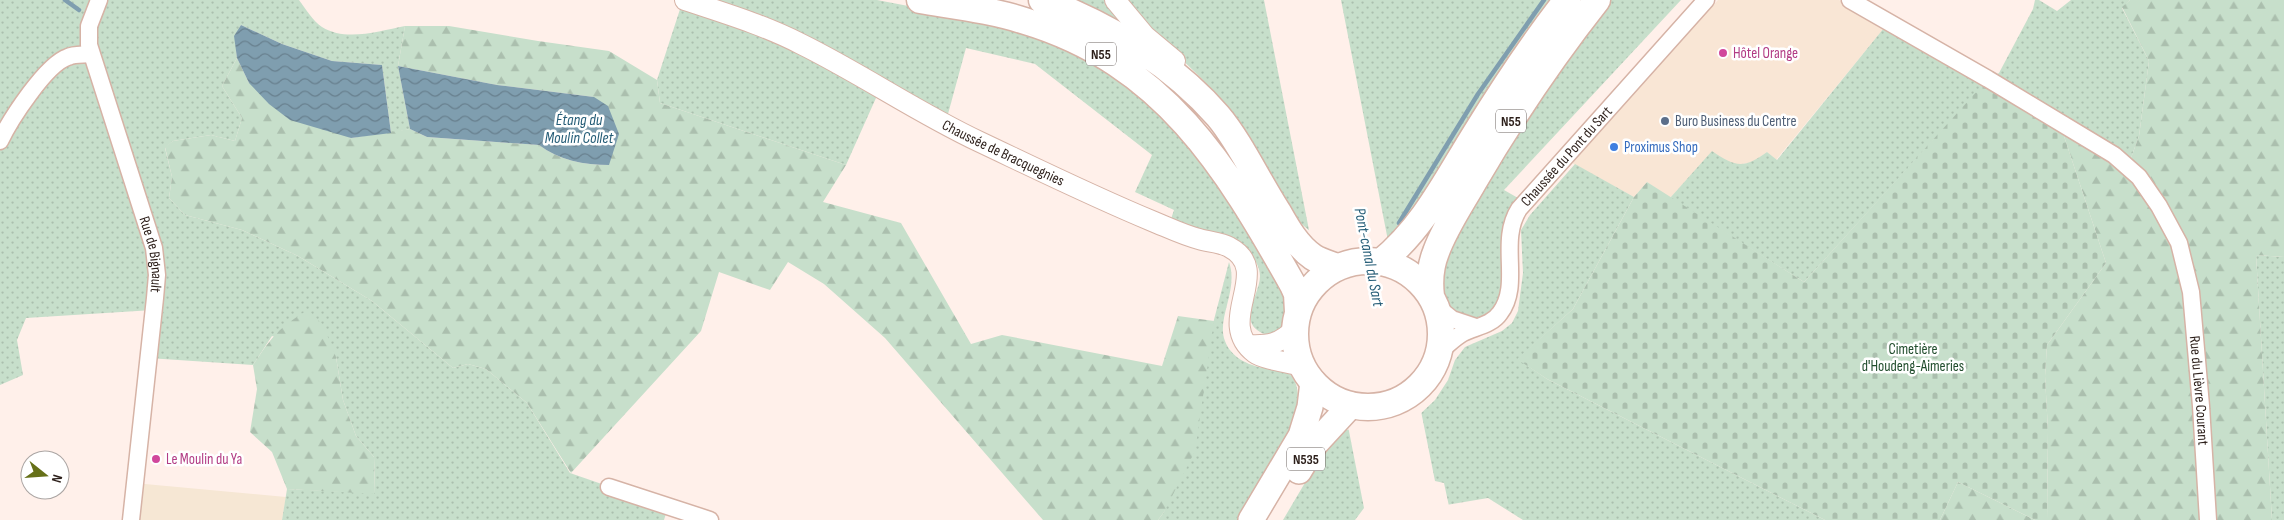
<svg xmlns="http://www.w3.org/2000/svg" width="2284" height="520" font-family="'Sofia Sans Condensed',sans-serif">
<style>
.commercial{fill:#f9e6d5}
.industrial{fill:#f6e7d4}
.grass{fill:url(#grass-dots)}
.forest{fill:url(#forest-firs)}
.cemetery{fill:url(#cemetery-stones)}
.water{fill:url(#water-waves)}
.pier{fill:#fff0ea}
.lines{fill:none;stroke-linecap:round;stroke-linejoin:round}
.stream{stroke:#7f9eaf;stroke-width:4.5}
.minor-casing{stroke:#d6b3a6;stroke-width:19}
.tertiary-casing{stroke:#d6b3a6;stroke-width:22}
.primary-casing{stroke:#d6b3a6;stroke-width:28}
.trunk-casing{stroke:#d6b3a6;stroke-width:29}
.minor{stroke:#fff;stroke-width:16}
.tertiary{stroke:#fff;stroke-width:20}
.primary{stroke:#fff;stroke-width:25}
.trunk{stroke:#fff;stroke-width:26}
.hotel-dot{fill:#d1479c;stroke:#fff;stroke-width:2}
.service-dot{fill:#5c6f8a;stroke:#fff;stroke-width:2}
.shop-dot{fill:#3f7fe0;stroke:#fff;stroke-width:2}
.labels{text-anchor:middle;stroke-width:5;stroke-linejoin:round;paint-order:stroke}
.shield{fill:#fff;stroke:#6b625f;stroke-width:1}
.shield-label{font-size:14px;font-weight:bold;fill:#2c1f1a}
.hotel-label{font-size:15px;fill:#b23c85;stroke:#fff;text-anchor:start}
.service-label{font-size:15px;fill:#4e5e75;stroke:#fff;text-anchor:start}
.shop-label{font-size:15px;fill:#366cbe;stroke:#fff;text-anchor:start}
.street-label{font-size:15px;fill:#2c1f1a;stroke:#fff}
.park-label{font-size:15px;fill:#214d2d;stroke:#fff}
.water-label{font-size:16px;font-style:italic;fill:#255d77;stroke:#fff}
</style>
<defs>
<pattern id="grass-dots" width="8" height="8" patternUnits="userSpaceOnUse" patternTransform="scale(1.25)"><rect width="8" height="8" fill="#c7dfcb"/><path d="M2 2h.1M6 6h.1" fill="none" stroke="#abbfae" stroke-width="1.8" stroke-linecap="round"/></pattern>
<pattern id="forest-firs" width="22" height="20" patternUnits="userSpaceOnUse" patternTransform="scale(1.25)"><rect width="22" height="20" fill="#c7dfcb"/><path d="M5 1l3.5 6h-7zM16 11l3.5 6h-7z" fill="#abbfae"/></pattern>
<pattern id="cemetery-stones" width="16" height="16" patternUnits="userSpaceOnUse" patternTransform="scale(1.25)"><rect width="16" height="16" fill="#c7dfcb"/><path d="M2 7V4a2 2 0 0 1 4 0v3zM10 15v-3a2 2 0 0 1 4 0v3z" fill="#abbfae"/></pattern>
<pattern id="water-waves" width="16" height="10" patternUnits="userSpaceOnUse" patternTransform="scale(1.25)"><rect width="16" height="10" fill="#7f9eaf"/><path d="M0 5q4-4 8 0t8 0" fill="none" stroke="#68808e"/></pattern>
</defs>
<rect width="100%" height="100%" fill="#fff0ea"/>
<path class="commercial" d="M1718,0h121l46,27 -109,133 -9,-8 -14,10 -16,3 -10,-3 -15,-10 -42,46 -23,-16 -13,15 -64,-35z"/>
<path class="industrial" d="M134,483l152,14 -4,23h-151z"/>
<path class="grass" d="M0,0h299c6,8 14,21 23,27 24,15 57,4 83,-1l-7,40 12,63 -19,4 -9,-68 -50,-4 -50,-17 -41,-19 -6,11 2,22 -15,28 20,32 -7,23 -24,-6 -38,6 -8,7 7,29 -3,21 16,17 57,15 56,26 74,45 81,67 15,-4 18,5 41,34 43,70 98,34 -4,13h-382l5,-31 88,4 -1,-36 -18,-21 -13,-36 -7,-43 -64,-21 -19,29 -105,-7 5,-48 -127,8 -9,22 6,35 -23,10z
M683,0h194l141,27 73,30 94,78 99,153c2,15 9,37 -9,45 -5,2 -11,2 -15,-1 -22,-13 0,-38 0,-56 0,-9 -6,-18 -11,-25l-79,-29 4,-12 -39,-18 17,-37 -117,-91 -69,-16 -21,77 -65,-36 -34,76 -186,-62 -3,-23z
M1066,0h43l34,40z
M1121,0h435l-153,235 -66,19 -39,-33 -38,-67 -26,-37 -32,-38z
M1609,0h72l-177,190 14,8c-4,6 -10,12 -13,20 -10,27 8,62 -9,87 -3,6 -12,10 -18,15l-15,-3 -16,-10 -5,-9v-35l48,-93z
M2035,0h4l18,11 14,-11h59l-8,8 27,53 -10,75 -11,30 -139,-87 -185,203 -134,-84 42,-47c23,16 32,18 55,1l10,8 111,-137 101,56 10,-6 34,-64z
M1575,164l59,33 -61,112 -55,50 29,20 278,141h-302l-35,-22 -131,22h-74l52,-88 82,-15 18,-17 13,-20 7,-20 10,-13 37,-16 10,-8 6,-12 5,-38 -2,-43 9,-15z
M2256,255l28,2v263h-12z
M1229,262c10,28 -13,57 -4,79 6,16 22,24 39,27 6,1 13,0 19,2 20,7 16,39 11,54 -4,10 -12,20 -17,30 -13,22 -25,44 -38,66h-81l6,-8z"/>
<path class="forest" d="M2130,0h154v257l-28,-2 16,265h-225l1,-89 -3,-55 2,-31 59,-82 -47,-142 69,45 11,-30 10,-75 -27,-54z
M405,26h44l89,15 71,10 48,29 3,23 186,62 -23,37 78,21 70,121 31,-9 160,31 16,-50 36,5 -19,130 -31,61 -6,8h-115l-158,-182 -61,-54 -36,-22 -18,28 -51,-18 -18,59 -130,142 -44,-70 -41,-34 -18,-5 -15,4 -81,-67 -74,-45 -56,-26 -57,-15 -16,-17 3,-21 -7,-30 8,-6 38,-6 24,6 7,-23 -20,-32 15,-28 12,25 102,55 59,-9 17,8 112,8c20,15 45,20 70,20l-15,-68 -97,-12 -99,-19z
M308,310l15,15 13,32 7,43 13,36 18,21 1,37 -88,-5 -15,-37 -22,-20 7,-43 -4,-24c18,-27 26,-38 55,-55z
M1958,482l77,38h-95z"/>
<path class="cemetery" d="M1988,79l71,42 47,142 -59,82 -2,31 3,55 -1,89h-12l-77,-38 -18,38h-115l-278,-141 -30,-20 56,-50 61,-112 13,-15 157,100z"/>
<path class="water" d="M241,25l41,19 50,17 50,4 9,68 -40,5 -61,-18 -21,-16 -20,-21 -12,-25 -3,-22z
M398,66l99,19 97,12 14,9 11,28 -10,31c-25,0 -50,-5 -70,-20l-112,-8 -17,-8z"/>
<path class="pier" d="M1264,0h77l58,297 11,12 8,41 -6,16 23,115 9,2 8,37h-97l9,-12 -25,-128 -9,-7 -6,-10 -6,-32 7,-19z"/>
<g class="lines">
<path class="stream" d="M65,0l14,10
M1399,223l79,-129 66,-94"/>
<g class="minor-casing">
<g id="minor">
<path id="s1" d="M99,0l-10,26v19l65,203 3,27 -2,23 -24,222"/>
<path id="s2" d="M1850,0l138,79 126,76 25,22 20,29 20,37 12,49 10,114 7,114"/>
<path d="M0,141c10,-21 46,-77 68,-84 6,-3 16,-2 23,-3"/>
<path d="M1436,306l16,13 24,8"/>
<path id="s3" d="M1439,352c8,-6 15,-14 24,-19 12,-6 29,-8 37,-20 22,-29 -2,-71 19,-104l187,-209"/>
<path d="M609,487l101,33"/>
</g>
</g>
<g class="tertiary-casing">
<g id="tertiary">
<path id="s4" d="M685,0c39,13 79,25 116,44 61,30 117,69 179,98 57,27 114,55 172,79 15,6 31,14 47,18 9,3 21,3 30,8 46,24 -16,74 26,106 8,6 36,10 48,13"/>
<path d="M1115,0l30,36 30,25"/>
<path d="M1248,345c22,1 31,-1 47,-16"/>
</g>
</g>
<g class="primary-casing">
<path id="primary" d="M1299,471l16,-27 36,-39
M1251,520l50,-84 9,-29 3,-25"/>
</g>
<g class="trunk-casing">
<path id="trunk" d="M920,0c35,6 71,10 105,21 139,42 201,145 268,264l4,9 1,18
M1042,0c65,25 129,62 176,116 22,26 41,67 60,96 9,16 19,34 35,45 6,4 16,7 24,10
M1295 334a73 73 0 1 1 146 0a73 73 0 1 1-146 0Z
M1381,262c42,-34 65,-81 93,-126 29,-47 59,-93 93,-136
M1431,296c-2,-16 -1,-29 5,-44 9,-25 25,-48 38,-71 37,-63 78,-124 123,-181"/>
</g>
<use href="#minor" class="minor"/>
<use href="#tertiary" class="tertiary"/>
<use href="#primary" class="primary"/>
<use href="#trunk" class="trunk"/>
</g>
<g class="hotel-dot">
<circle cx="1723" cy="53" r="5"/>
<circle cx="156" cy="459" r="5"/>
</g>
<circle class="service-dot" cx="1665" cy="121" r="5"/>
<circle class="shop-dot" cx="1614" cy="147" r="5"/>
<g class="labels">
<g class="shield">
<rect x="1086" y="42.5" width="30" height="23" rx="4"/>
<rect x="1496" y="109.5" width="30" height="23" rx="4"/>
<rect x="1287" y="447.5" width="38" height="23" rx="4"/>
</g>
<g class="shield-label">
<text x="1101" y="59">N55</text>
<text x="1511" y="126">N55</text>
<text x="1306" y="464">N535</text>
</g>
<g class="hotel-label">
<text x="1733" y="58">Hôtel Orange</text>
<text x="166" y="464">Le Moulin du Ya</text>
</g>
<g class="service-label">
<text x="1675" y="126">Buro Business du Centre</text>
</g>
<g class="shop-label">
<text x="1624" y="152">Proximus Shop</text>
</g>
<g class="street-label">
<text dy="5" stroke="none"><textPath href="#s4" startOffset="354">Chaussée de Bracquegnies</textPath></text>
<text dy="5" stroke="none"><textPath href="#s3" startOffset="252">Chaussée du Pont du Sart</textPath></text>
<text dy="5" stroke="none"><textPath href="#s1" startOffset="266">Rue de Bignault</textPath></text>
<text dy="5" stroke="none"><textPath href="#s2" startOffset="566">Rue du Lièvre Courant</textPath></text>
</g>
<g class="park-label">
<text x="1913" y="354">Cimetière<tspan x="1913" dy="17">d'Houdeng-Aimeries</tspan></text>
</g>
<g class="water-label">
<text x="579" y="125">Étang du<tspan x="579" dy="18">Moulin Collet</tspan></text>
<text transform="translate(1370 257) rotate(79)" y="6">Pont-canal du Sart</text>
</g>
</g>
<g transform="translate(45 475) rotate(107)"><circle r="24" fill="#ffffff" stroke="#aba5a3"/>
<path d="M0-4L9 19L0 12L-9 19Z" fill="#667018"/>
<text y="-8" font-size="14" font-weight="bold" text-anchor="middle" fill="#2c1f1a">N</text>
</g>
</svg>
